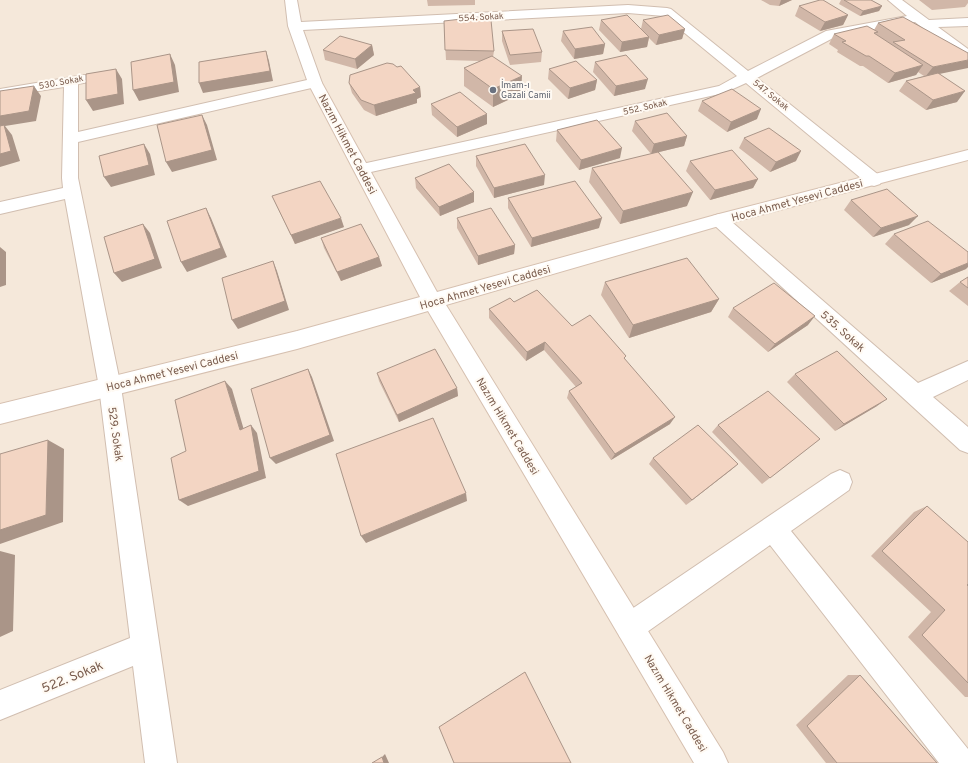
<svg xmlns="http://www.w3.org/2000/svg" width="968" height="763" font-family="Overpass,sans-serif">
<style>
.residential{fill:#f5e8da}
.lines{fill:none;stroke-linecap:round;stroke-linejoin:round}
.street-casing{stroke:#d1beb0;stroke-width:2}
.secondary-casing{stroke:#d6c0b0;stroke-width:2}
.street{fill:#fff;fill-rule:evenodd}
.secondary{fill:#fff;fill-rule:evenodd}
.wall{fill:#d1b7a8}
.shaded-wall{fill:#aa9588}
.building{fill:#f3d5c3;stroke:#aa9588}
.worship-dot{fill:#6b7280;stroke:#fffaf3;stroke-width:1.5}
.labels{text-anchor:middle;stroke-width:4;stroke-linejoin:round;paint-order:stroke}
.far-street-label{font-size:9px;fill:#7a5c4d;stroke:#fffaf3}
.far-worship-label{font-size:9px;fill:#5b616d;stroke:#fffaf3;text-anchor:start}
.street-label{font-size:11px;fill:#7a5c4d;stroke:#fffaf3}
.near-street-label{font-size:13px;fill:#7a5c4d;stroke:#fffaf3}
</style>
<rect width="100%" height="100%" fill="#fdf6ec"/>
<path class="residential" d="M0,0h968v763h-968z"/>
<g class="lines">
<g class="street-casing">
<path id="street" d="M285,0h12l4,22 327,-17 39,3 4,1 77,62 78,-40 81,-15 -19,-16h14l27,20 39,-2v8l-30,1 30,22v11l-5,-1 -48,-37 -80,15 -78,41 123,98 2,4 -2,4 -6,2 -6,-2 -122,-101 -22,10 -362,81 -6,-1 -2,-4 2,-4 6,-1 357,-78 18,-10 -73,-60 -36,-3 -325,17 19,53 -2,3 -242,56v36l43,209 56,376h-32l-12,-97 -133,54v-30l130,-52 -31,-251 -34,-188 -65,15v-12l63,-14 -1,-10 2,-91 -64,10v-8l84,-14 5,1 2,3 -2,3 -11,2v48l229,-52 -19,-54z
M719,214l6,2 193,167 50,-22v19l-35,17 35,30v26l-8,-3 -247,-226 -3,-4 3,-4z
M840,470l9,4 3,8 -3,8 -58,41 177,218v14h-29l-169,-218 -130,92 -10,4 -10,-4 -4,-10 4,-10 211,-143z"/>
</g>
<g class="secondary-casing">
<path id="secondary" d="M315,79l5,1 2,3 115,209 282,-78 249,-64v10l-249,66 -273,79 277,447 5,11h-34l-266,-452 -131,38 -297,75v-20l297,-73 123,-34 -112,-214 2,-3z"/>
</g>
<use href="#street" class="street"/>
<use href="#secondary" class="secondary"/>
</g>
<path class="wall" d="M427,0h48v5l-47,1z
M761,0h31l-13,6 -9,-1z
M841,0h30l11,6 -3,5 -19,5 -21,-12z
M919,0h49v3l-3,4 -33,3z
M799,6l49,9 -5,10 -23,6 -25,-15z
M903,17l36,57 18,28 -31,8 -27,-19 7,-10 18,-5 -6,-4 -2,3 -28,8 -25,-17h-3l-23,-14 1,-2 -9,-6 5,-10 40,-4 4,-7z
M601,20l40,9 2,-9 42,9 -3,10 -26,6 -7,-7 -2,9 -27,5 -21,-22z
M444,21l50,30 -1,6 28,37 -28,13 -29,-21v-18l16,-7 -34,-1z
M502,31l40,21 -1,10 -31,3 -8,-24z
M563,31l42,13 -2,10 -29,5 -13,-18z
M372,45l2,10 -17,14 -32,-9 -2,-10z
M595,62l50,27 -31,7 -21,-24z
M549,69l48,11 -2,10 -27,9 -20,-20z
M349,83l71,4 1,10 -4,2v4l-41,13 -12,-6 -12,-17z
M702,101l55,18 -30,13 -29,-21z
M431,104l56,20 -30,13 -25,-22z
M635,121l52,15 -3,10 -25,6 28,54 -67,18 -31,-42 3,-14 59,-14 -19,-23z
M557,130l63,28 -41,12 -23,-29z
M744,138l52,23 -26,11 -31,-24z
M476,156l68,29 -50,13 -18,-32z
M690,161l68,18 -5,9 -43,12 -24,-29z
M415,178l59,24 -34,14 -24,-28z
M272,196l72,31 -49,17z
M508,198l91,30 -68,19 -23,-39z
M851,200l58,25 -36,12 -29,-27z
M457,218l58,27 -1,9 -36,11 -21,-37z
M894,234l72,35 -35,14 -46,-39z
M321,238l58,19 3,9 -41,15 -17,-33z
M968,277v29l-19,-15 11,-9z
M605,282l114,17 -8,13 -82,26 -28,-43z
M514,302l58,24 53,34 45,64 -59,36 -44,-62 2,-7 7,-4 -32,-37 -18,11 -37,-43v-9z
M733,308l75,17 -40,27 -40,-35z
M377,373l80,15 1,8 -59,26 -20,-41z
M795,374l82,32 -42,25 -48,-49z
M718,425l102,14 -58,45 -50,-52z
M653,458l85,6 -7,6 -45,35 -37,-41z
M927,506l41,80v111h-3l-57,-60 23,-25 -60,-56 43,-44z
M848,675h12l77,88h-111l-30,-38z"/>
<path class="shaded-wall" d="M781,0h11l-13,6z
M882,6l-3,5 -19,5 3,-5z
M848,15l-5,10 -23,6 5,-9z
M685,29l-3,10 -26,6 3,-10z
M649,37l-2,10 -27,5 2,-10z
M605,44l-2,10 -29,5 1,-10z
M372,45l2,10 -17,14 -2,-10z
M266,51l3,10 4,20 -70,12 -4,-10z
M170,54l5,11 4,27 -40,9 -6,-11z
M968,60v8l-43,9 8,-10z
M923,65l-7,10 -28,8 7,-10z
M116,69l6,10 2,25 -31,7 -7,-11z
M522,76l-1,18 -28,13v-18z
M648,79l-3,10 -31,7 2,-10z
M597,80l-2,10 -27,9 2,-11z
M34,86l7,10 -5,25 -31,5 7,9 8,26 -20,6v-51z
M420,87l1,10 -4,2v4l-41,13 -2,-11z
M965,91l-8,11 -31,8 7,-10z
M761,109l-4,10 -30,13 4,-10z
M487,114v10l-30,13v-10z
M202,115l5,10 10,35 -45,12 -6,-10z
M687,136l-3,10 -33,8 3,-10z
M144,144l6,10 5,21 -44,12 -7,-10z
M622,148l-2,10 -41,12 2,-10z
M801,151l-5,10 -26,11 6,-10z
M545,175l-1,10 -50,13v-10z
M758,179l-5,9 -43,12 5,-10z
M474,192v10l-34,14 -1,-9z
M693,192l-6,14 -67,18 3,-13z
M206,208l5,10 16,39 -40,15 -6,-10z
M918,216l-9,9 -36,12 8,-9z
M341,218l3,9 -49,17 -4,-9z
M602,218l-3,10 -68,19 1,-9z
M143,224l7,9 12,35 -40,14 -8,-9z
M515,245l-1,9 -36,11v-9z
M0,247l6,5v33l-6,2z
M379,257l3,9 -41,15 -4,-9z
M273,261l4,10 12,39 -51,19 -6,-9z
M968,263v4l-2,2 -35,14 10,-9z
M719,299l-8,13 -82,26 4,-13z
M815,316l-7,9 -40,27 7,-8z
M545,342l-1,8 -18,11 1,-9z
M308,369l4,8 22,64 -58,23 -6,-6z
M225,381l7,8 14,48 -6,-7z
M457,388l1,8 -59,26 -2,-7z
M887,399l-10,7 -42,25 9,-7z
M675,417l-5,7 -59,36 4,-6z
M251,425l6,8 9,45 -78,28 -9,-6z
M48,440l16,9 -1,73 -63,22v-14z
M738,464l-7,6 -45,35 6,-5z
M466,493l1,8 -101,42 -5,-7z
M0,551l15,4 -2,76 -13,6z
M385,754l4,9h-5l-2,-6z"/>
<path class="building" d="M820,0h3l25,15 -23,7 -26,-16z
M844,0h27l11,6 -19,5z
M627,15l22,22 -27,5 -21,-22z
M668,15l17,14 -26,6 -16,-15z
M479,17l12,3 3,31 -49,-1 -1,-29z
M903,17l65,36v7l-35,7 -40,-25 12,-2 -27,-17z
M867,26l11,6 -4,1 49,32 -28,8 -26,-17h-3l-24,-14 4,-1 -12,-7z
M592,27l13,17 -30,5 -12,-18z
M533,29l9,23 -32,3 -8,-24z
M340,36l32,9 -17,14 -32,-9z
M266,51l4,20 -71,12v-21z
M170,54l4,28 -41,8 -2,-28z
M626,55l22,24 -32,7 -21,-24z
M492,56l30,20 -29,13 -29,-21z
M576,61l21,19 -27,8 -21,-19z
M387,63l6,1 4,3 4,-1 19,21 -7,3 3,3 -42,12 -13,-5 -12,-17 1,-8z
M116,69l2,25 -32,6v-26z
M938,73l27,18 -32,9 -27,-19z
M34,86l-5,25 -29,5v-25z
M732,89l29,20 -30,13 -29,-21z
M460,92l27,22 -30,13 -26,-23z
M667,113l20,23 -33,8 -19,-23z
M202,115l10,35 -46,12 -9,-37z
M597,120l25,28 -41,12 -24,-30z
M4,125l7,26 -11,3v-28z
M769,128l32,23 -25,11 -32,-24z
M144,144l5,21 -45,12 -5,-21z
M525,144l20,31 -51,13 -18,-32z
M732,150l26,29 -43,11 -25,-29z
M658,152l35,40 -70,19 -31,-43z
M449,164l25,28 -35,15 -24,-29z
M320,181l21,37 -50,17 -19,-39z
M575,181l27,37 -70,20 -24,-40z
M887,189l31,27 -37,12 -30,-28z
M206,208l15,40 -40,14 -14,-41z
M491,208l24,37 -37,11 -21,-38z
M928,221l40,31v11l-27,11 -47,-40z
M143,224l12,35 -41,14 -10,-36z
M361,224l18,33 -42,15 -16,-34z
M687,258l32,41 -86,26 -28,-43z
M273,261l12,40 -53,19 -10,-42z
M968,277v11l-8,-6z
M774,283l41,33 -40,28 -42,-36z
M537,290l35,36 18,-11 36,41 -2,2 51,59 -60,37 -46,-63 13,-8 -37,-41 -18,10 -38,-43 21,-11 4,4z
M435,349l22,39 -60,27 -20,-42z
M837,351l50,48 -43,25 -49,-50z
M308,369l22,66 -60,23 -19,-69z
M225,381l15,49 11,-5 8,46 -80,29 -8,-42 15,-7 -11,-51z
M768,391l52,48 -50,39 -52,-53z
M433,418l33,75 -105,43 -25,-82z
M698,425l40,39 -46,36 -39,-42z
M48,440l-2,75 -46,15v-76z
M927,506l41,36v42l-1,1 1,1v97l-46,-48 23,-25 -63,-59z
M525,672l46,91h-117l-15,-36z
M860,675l77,88h-100l-30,-37z
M382,757l2,6h-12z"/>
<circle class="worship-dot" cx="493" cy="90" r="4"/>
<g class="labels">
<g class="far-street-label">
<text transform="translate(481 17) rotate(-3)" y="3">554. Sokak</text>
<text transform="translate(61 82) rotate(-10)" y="3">530. Sokak</text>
<text transform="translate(771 95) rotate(39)" y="3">547. Sokak</text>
<text transform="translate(645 107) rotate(-13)" y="3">552. Sokak</text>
</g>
<g class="far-worship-label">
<text x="501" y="88">İmam-ı<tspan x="501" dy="10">Gazali Camii</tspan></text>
</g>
<g class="street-label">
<text transform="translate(348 144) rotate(62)" y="4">Nazım Hikmet Caddesi</text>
<text transform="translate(797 200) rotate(-15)" y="4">Hoca Ahmet Yesevi Caddesi</text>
<text transform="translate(485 287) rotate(-16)" y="4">Hoca Ahmet Yesevi Caddesi</text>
<text transform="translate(843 331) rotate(42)" y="4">535. Sokak</text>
<text transform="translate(172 371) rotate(-14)" y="4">Hoca Ahmet Yesevi Caddesi</text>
<text transform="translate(508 426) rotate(59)" y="4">Nazım Hikmet Caddesi</text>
<text transform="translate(116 434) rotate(82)" y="4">529. Sokak</text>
<text transform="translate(676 703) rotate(59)" y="4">Nazım Hikmet Caddesi</text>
</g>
<g class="near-street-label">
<text transform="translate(72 676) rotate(-22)" y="5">522. Sokak</text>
</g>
</g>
</svg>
